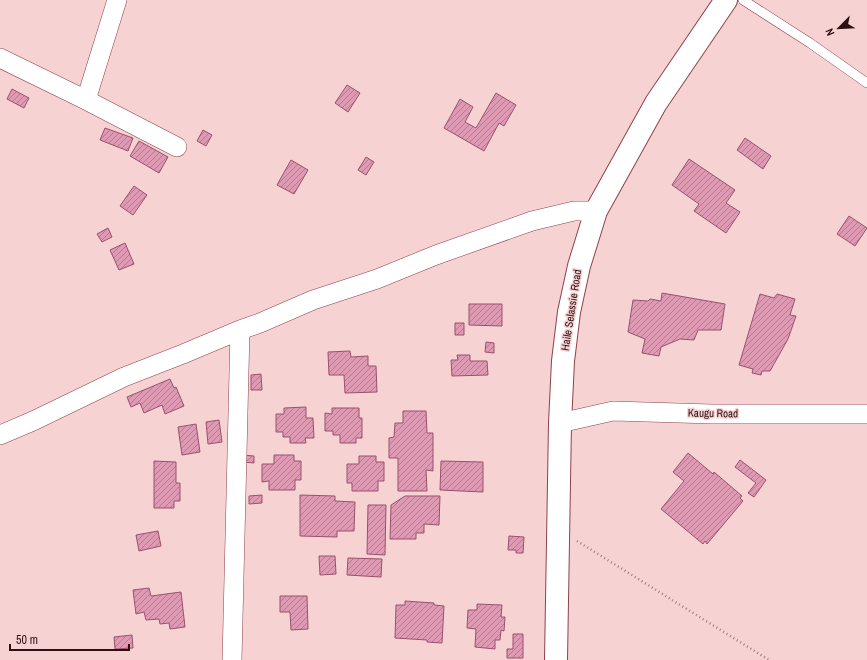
<svg xmlns="http://www.w3.org/2000/svg" width="867" height="660" font-family="'Archivo Narrow',sans-serif">
<style>
.building{fill:url(#building-hatch);stroke:#99516d}
.lines{fill:none;stroke-linecap:round;stroke-linejoin:round}
.lane-casing{stroke:#8e434a;stroke-width:10}
.street-casing{stroke:#8e434a;stroke-width:20}
.secondary-casing{stroke:#8e434a;stroke-width:24}
.path{stroke:#9f7d7f;stroke-width:2.5;stroke-dasharray:1 3;stroke-linecap:butt}
.lane{stroke:#fff;stroke-width:9}
.street{stroke:#fff;stroke-width:19}
.secondary{stroke:#fff;stroke-width:22}
.labels{text-anchor:middle;stroke-width:3;stroke-linejoin:round;paint-order:stroke}
.street-label{font-size:11px;fill:#2e0f12;stroke:#f6d2d3}
</style>
<defs>
<pattern id="building-hatch" width="6" height="6" patternUnits="userSpaceOnUse"><rect width="6" height="6" fill="#de9ab3"/><path d="M-1 1l2-2M0 6l6-6M5 7l2-2" fill="none" stroke="#b47c90"/></pattern>
</defs>
<rect width="100%" height="100%" fill="#f6d2d3"/>
<path class="building" d="M347,85l13,8 -12,19 -13,-9z
M12,89l17,9 -5,10 -17,-9z
M496,93l20,12 -12,21 -5,-3 -15,28 -40,-23 16,-29 13,8 -8,15 11,6z
M105,128l28,10 -5,13 -28,-11z
M203,130l9,5 -6,11 -9,-5z
M745,138l26,18 -8,13 -26,-19z
M139,141l29,16 -9,16 -29,-17z
M366,157l8,5 -8,13 -8,-5z
M689,159l46,31 -9,13 14,9 -14,21 -32,-22 5,-7 -27,-19z
M291,160l17,10 -14,24 -17,-9z
M134,186l13,9 -14,20 -13,-9z
M849,216l18,12 -12,18 -18,-12z
M108,228l4,9 -10,5 -5,-8z
M125,243l9,21 -15,6 -9,-20z
M662,293l63,11 -4,26h-23l-4,10 -14,-1 -19,8 -2,9 -17,-3 3,-14 -17,-7 5,-32 15,1 2,-2 11,2z
M760,294l14,4 3,-4 18,5 -5,16 6,1 -8,23 -18,32h-8l-1,4 -9,-2 1,-4 -14,-4z
M469,304h33v22l-33,-1z
M455,323h9v12h-9z
M486,342l8,1v10l-9,-1z
M350,351l1,6 17,-1v10h8l1,26 -32,1 -1,-18h-15l-1,-23z
M457,355h13v6h17l1,14 -36,1 -1,-16h7z
M261,374l1,16h-11v-15z
M170,379l4,9 2,-1 8,19 -19,8 -3,-9 -18,8 -4,-10 -9,4 -4,-10z
M306,407v11h7l1,20h-9l1,5h-16v-6h-7v-5h-7v-18h8v-6z
M332,408h27v10h3v20h-6v5h-16v-8h-7v-4h-8v-18l7,1z
M403,411h23l1,22h6v38l-7,-1 1,21h-29v-33h-9v-20l5,-1 1,-14h8z
M219,420l3,22 -14,2 -2,-22z
M196,424l4,28 -18,3 -4,-28z
M688,453l25,21 1,-2 28,24 -2,2 3,3 -36,43 -2,-3 -2,3 -42,-35 23,-28 -11,-9z
M243,455l11,1v7l-11,-1z
M274,455h20v6h7v19h-6v10h-26v-9l-7,1v-18h12z
M359,456h17v6h8v19h-6v10h-26v-8h-5v-19h12z
M740,460l26,20 -12,17 -6,-4 8,-10 -21,-16z
M154,461l22,1v21h4v18h-6v7h-20z
M441,461l42,1v30l-43,-2z
M262,495v8l-13,1v-8z
M300,495l35,1v5l20,1 -1,29h-17v6l-37,-1z
M405,496h35l-1,29 -15,-1v9h-8v6h-26l1,-34z
M368,505h18l-1,50 -18,-1z
M158,531l3,15 -22,5 -3,-16z
M509,536l15,1 -1,16h-7v-3h-8z
M319,556h16l1,18 -16,1z
M348,558l34,1 -1,18 -34,-2z
M149,588l2,8 30,-4 4,35 -15,2 -1,-6 -9,1 -1,-5 -13,1 -2,-8 -8,2 -3,-24z
M280,596h27l1,33 -17,1 -1,-18h-10z
M405,601l29,2v2l10,1 -2,37 -15,-1v-2l-32,-2 1,-33h9z
M477,604l25,1 -1,12h4l-1,14 -3,-1 -1,10h-5v9l-20,-2 1,-18 -9,-1 1,-18h9z
M513,634h10v24h-16v-9h6z
M132,635l1,13 -18,1 -1,-12z"/>
<g class="lines">
<g class="lane-casing">
<path id="lane" d="M743,0l67,43 57,40"/>
</g>
<g class="street-casing">
<path id="street" d="M0,58l86,42 91,47
M86,100l31,-100
M560,423l53,-12 99,3h155
M0,435l33,-14 91,-44 59,-23 57,-24 20,-7 53,-23 64,-21 59,-24 96,-34 42,-10h22
M232,660l8,-330"/>
</g>
<g class="secondary-casing">
<path id="secondary" d="M556,660l4,-237 3,-62 6,-49 10,-46 17,-55 60,-108 70,-103"/>
</g>
<path class="path" d="M577,541l192,119"/>
<use href="#lane" class="lane"/>
<use href="#street" class="street"/>
<use href="#secondary" class="secondary"/>
</g>
<g class="labels">
<g class="street-label">
<text transform="translate(571 310) rotate(-81)" y="4">Haile Selassie Road</text>
<text transform="translate(713 413) rotate(1)" y="4">Kaugu Road</text>
</g>
</g>
<g transform="translate(839 28) rotate(246)" stroke="#f6d2d3" stroke-width="3" paint-order="stroke">
<path d="M0-3L7 15L0 10L-7 15Z" fill="#2e0f12"/>
<text y="-6" font-size="11" font-weight="bold" text-anchor="middle" fill="#2e0f12">N</text>
</g>
<path d="M10 644v6h119v-6" fill="none" stroke="#2e0f12" stroke-width="2"/>
<text x="16" y="644" font-size="12" fill="#2e0f12" stroke="#f6d2d3" stroke-width="3" paint-order="stroke">50 m</text>
</svg>
